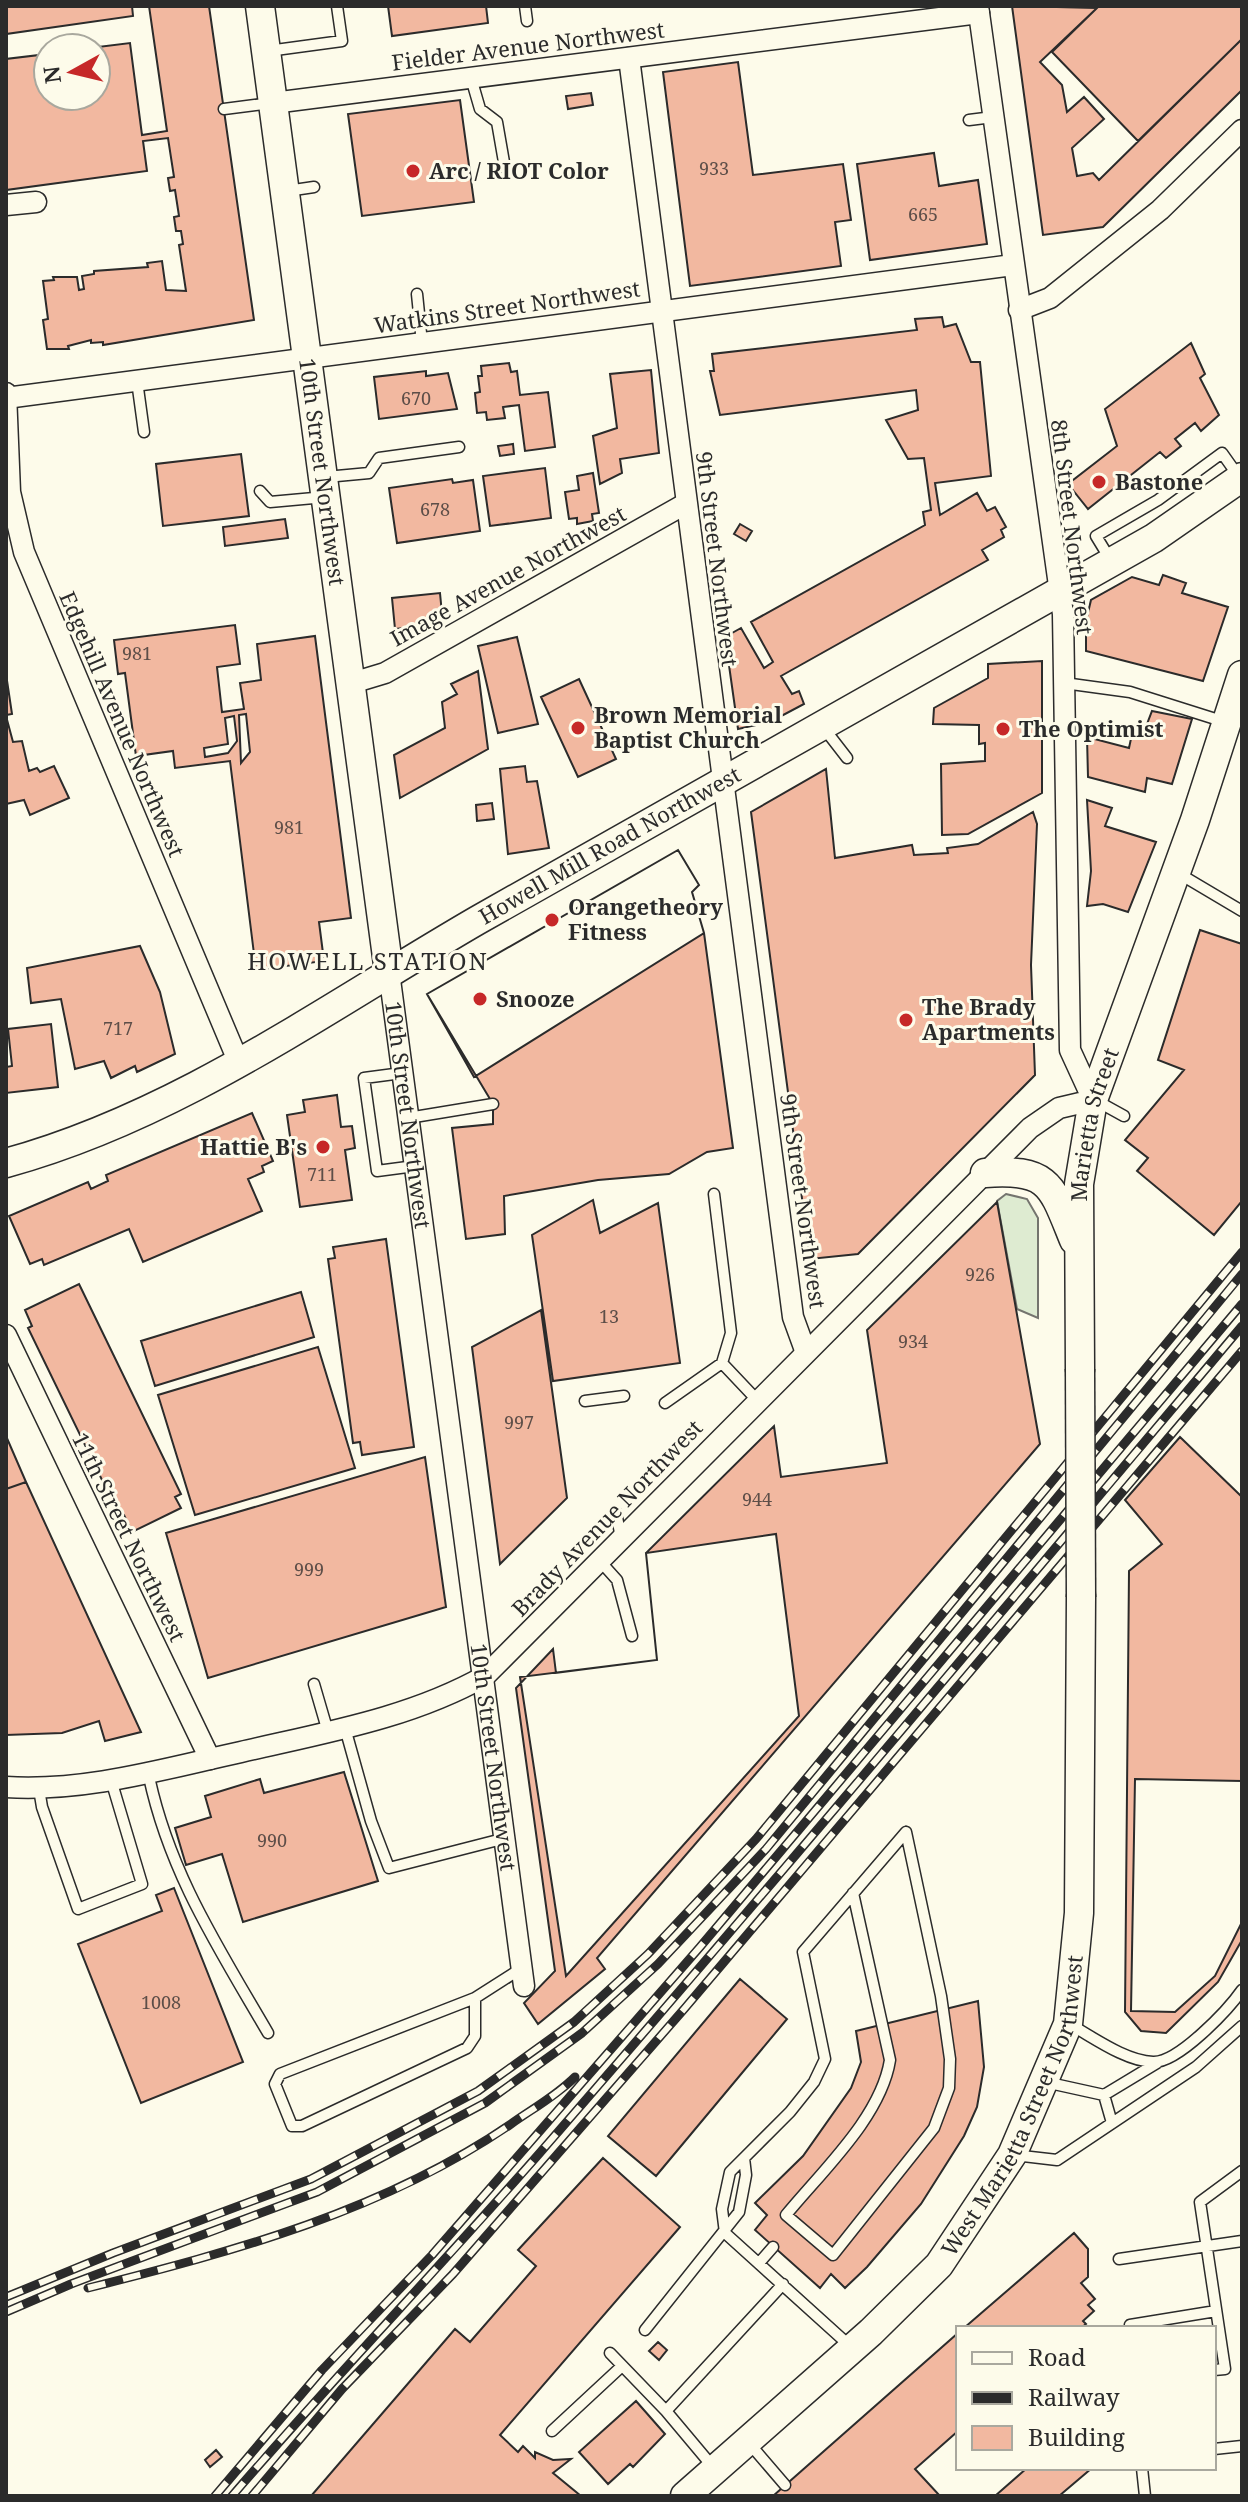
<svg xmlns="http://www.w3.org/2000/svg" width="1248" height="2502" font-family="'Noto Serif',serif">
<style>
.green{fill:#deebd1;stroke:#74746e;stroke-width:2}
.building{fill:#f2b8a0;stroke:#2b2b2b;stroke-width:2;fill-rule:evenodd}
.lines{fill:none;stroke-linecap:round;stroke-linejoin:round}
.lane-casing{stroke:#2b2b2b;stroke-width:13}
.street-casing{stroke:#2b2b2b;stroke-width:23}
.secondary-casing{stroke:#2b2b2b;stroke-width:31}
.lane{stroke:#fdfbea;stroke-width:10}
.street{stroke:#fdfbea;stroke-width:20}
.secondary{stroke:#fdfbea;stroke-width:28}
.rail-casing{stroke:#2b2b2b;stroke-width:9}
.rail{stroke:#fdfbea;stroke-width:6;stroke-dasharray:18;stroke-linecap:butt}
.secondary-bridge-casing{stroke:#2b2b2b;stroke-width:31;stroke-linecap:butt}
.secondary-bridge{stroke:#fdfbea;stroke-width:28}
.poi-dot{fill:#c62828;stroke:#fdfbea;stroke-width:3}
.labels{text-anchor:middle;stroke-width:6;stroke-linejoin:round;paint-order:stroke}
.number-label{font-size:18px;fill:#5d4e48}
.street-label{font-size:22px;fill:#2b2b2b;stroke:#fdfbea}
.poi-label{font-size:22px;font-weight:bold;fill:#2b2b2b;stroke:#fdfbea;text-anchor:start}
.neighbourhood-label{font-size:24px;letter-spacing:2px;fill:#2b2b2b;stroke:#fdfbea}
</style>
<rect width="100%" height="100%" fill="#fdfbea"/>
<path class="green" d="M1006,1194l21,5 11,19v100l-21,-9 -20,-108z"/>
<path class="building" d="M6,6h126l1,10 -127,18z
M149,6h60l45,314 -151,25v-3l-12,1v-3l-23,6 1,3h-22l-4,-29 5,-1 -5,-38 11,-1 -1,-3h24l2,13 5,-1 -2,-13 12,-2v-3l54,-4 -1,-4 15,-2 4,29 20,1 -7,-46 4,-1 -2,-13h-5l-2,-14 5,-1 -4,-26 -5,1 -2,-13 6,-1 -6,-39 -25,3 4,30 -141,19v-131l42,-5v42h48v-48h-6l40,-5 12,92 25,-4z
M388,6h98l2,17 -96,13z
M1012,6l85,2 -57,54 22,23 5,27 17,-15 20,22 -32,29 5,28 16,-3 6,7 143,-141v51l-139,137 -60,8z
M1099,6h143v33l-104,102 -86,-89z
M738,62l15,113 90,-11 8,56 -16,2 6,44 -151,20 -27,-214z
M591,93l2,12 -25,4 -2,-13z
M460,100l14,102 -112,14 -14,-102z
M934,153l5,33 39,-6 9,64 -117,16 -13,-96z
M942,317l2,10 12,-3 15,38h9l11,114 -56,7 5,32 37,-22 10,18 8,-4 11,20 -5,3 3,7 -22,13 6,10 -207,116 11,18 7,-3 5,13 -34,18 -32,7 -13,-92 16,-9 23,40 9,-6 -22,-40 174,-97 -2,-13 8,-2 -7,-52 -16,1 -22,-39 32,-10 -2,-20 -196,25 -10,-44h4l-2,-17 205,-24 -2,-11z
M1191,343l14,31 -5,4 19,37 -18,16 -6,-8 -20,16 6,7 -15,12 -6,-6 -72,57 -20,-25 49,-38 -12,-37z
M509,363l2,9 6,-1 3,24 28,-3 7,55 -30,4 -6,-46 -16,2 2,11 -18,2 -1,-8 -9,1 -2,-20 5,-1 -2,-16h4l-1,-10z
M651,370l8,83 -39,6 2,14 -22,11 -7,-48 24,-8 -7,-54z
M426,371v5l22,-3 9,36 -78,10 -5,-42z
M513,444l1,10 -14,2 -2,-10z
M241,454l8,62 -86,10 -7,-62z
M545,468l6,50 -61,8 -7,-50z
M593,473l6,40 -7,1 1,7 -16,3v-6l-8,1 -4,-27 14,-2 -2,-14z
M452,479l1,4 20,-3 7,51 -83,12 -8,-55z
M285,519l3,19 -63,8 -2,-19z
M740,524l12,7 -6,10 -12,-7z
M1163,575l23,8 -4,10 46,14 -25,74 -117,-30v-30l5,-21 41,-23 27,8z
M440,593l2,21 -10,1 1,10 -38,4 -3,-31z
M235,625l5,39 -23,3 5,45 22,-3 -4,-26 21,-3 -4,-36 58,-8 36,282 -32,4 5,39 -68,9 -26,-209 -55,7 -2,-17 -37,5 -11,-83 -7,1 -4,-34zM246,714l4,38 -9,11 -2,-48zM234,716l3,25 -9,12 -23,4 -1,-9 24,-4 -3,-26z
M517,637l21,87 -40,9 -20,-87z
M1042,661v132l-74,41 -26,1 -1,-71 44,-3v-18l-6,1v-19l-46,-1 1,-16 54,-30v-14z
M478,671l10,78 -88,49 -6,-43 51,-27 -3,-26 15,-8 -6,-10z
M6,674l6,40 -6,1z
M579,679l37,80 -38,18 -37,-80z
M1152,711l40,8 -20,65 -25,-6 -2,14 -57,-15 -1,-40 42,11 3,-14 10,3z
M6,716l7,26 9,-1 7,30 8,-3 3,4 14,-6 15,32 -39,17 -6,-15 -18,4z
M525,766l2,16 10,-1 12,67 -41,6 -8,-85z
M826,769l9,89 77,-13 2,10 34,-2 -1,-5 31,-4 55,-32 4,12 -6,141 4,110 -177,179 -48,5 -59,-447z
M1087,800l25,8 -7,18 51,16 -28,70 -25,-8 -16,2 4,-35z
M492,803l2,16 -17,2 -1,-16z
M678,850l21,35 -7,7 12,41 -230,144 -47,-83z
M678,850l21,35 -7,7 12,41 29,215 -26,4 -38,22 -71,6 -94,16 1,38 -39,5 -14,-111 41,-4v-20l-66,-110z
M1200,930l42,14v257l-28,34 -77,-64 11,-13 -23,-18 59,-70 -26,-10z
M140,946l20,46 15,62 -38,18 -2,-6 -24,12 -7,-17 -29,8 -14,-70 -30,4 -4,-35z
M51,1024l7,63 -52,6v-26l6,-1 -4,-37z
M337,1095l4,32 11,-1 3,22 -10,2 7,50 -52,7 -13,-92 18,-3 -2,-12z
M252,1113l21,48 -11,5 2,6 -16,7 14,32 -119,51 -14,-33 -85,36 -2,-6 -12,5 -21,-48 79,-34 3,7 17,-8 -2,-6z
M593,1200l7,33 58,-30 22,160 -127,18 -21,-146z
M997,1202l43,242 -443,514 8,11 -67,55 -14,-21 31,-32 -39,-283 37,-39 3,24 101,-13 -11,-107 128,-127 7,51 106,-14 -20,-133z
M386,1239l28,208 -52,8 -2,-13 -7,1 -25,-184 7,-1 -2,-11z
M79,1284l102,210 -6,3 6,11 -49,24 -8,-17 -4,2 -92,-189 4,-2 -7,-16z
M301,1292l13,45 -159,49 -14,-45z
M541,1310l26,188 -67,66 -28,-217z
M318,1347l37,121 -160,47 -37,-120z
M6,1436l20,46 -20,7z
M1180,1437l62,60v443l-24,42 -52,51 -25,-2 -16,-19 4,-441 33,-27 -37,-44z
M425,1457l21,150 -238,71 -42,-145z
M26,1482l115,250 -36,9 -6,-20 -37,12 -56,2v-246z
M776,1534l23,182 -233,260 -46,-299 137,-17 -11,-107z
M344,1772l34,109 -135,41 -21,-68 -36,11 -11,-37 36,-11 -6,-21 55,-17 4,14z
M1135,1779l107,2v141l-27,54 -40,36 -44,-1z
M174,1888l69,174 -102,41 -63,-159 84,-33 -6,-16z
M740,1979l47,40 -131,157 -48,-40z
M978,2001l6,66 -7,40 -13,29 -43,68 -54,63 -22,21 -14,-14 -11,14 -65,-58 12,-15 -12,-12 48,-47 48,-68 10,-26 -5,-31z
M603,2158l77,69 -180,208 18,17 5,-6 12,12v-6l18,8 18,-1 -18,14 28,23h-270l144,-167 15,13 66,-76 -18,-16z
M1074,2233l14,16v28l-7,6 14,16 -7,6 6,6 -11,10 3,3 -5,4h-117z
M958,2333v98l-43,38 25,27h-167z
M658,2342l9,8 -8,10 -10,-9z
M636,2401l29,33 -32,33 -3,-3 -22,20 -29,-32z
M216,2450l6,7 -12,10 -5,-7z
M1027,2468h65l-33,28h-64z"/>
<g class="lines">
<g class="lane-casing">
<path id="lane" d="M525,6l2,15
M268,51l74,-10 -5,-35
M471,78l9,31 17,13 8,46
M224,109l47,-6
M969,120l24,-3
M287,191l27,-4
M417,294l5,49
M137,381l7,51
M326,477l43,-4 10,-15 80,-11
M260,491l10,11 55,-5
M1110,559l-14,-23 62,-36 64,-47 17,24
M1064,683l66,9 95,30
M823,727l24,31
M1178,873l64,38
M402,1073l-38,5 13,93 38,-5
M1095,1100l29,16
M408,1118l85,-14
M714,1194l17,139 -9,30
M585,1401l39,-5
M665,1403l57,-40 35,37
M616,1512l5,26
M599,1560l18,20 15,56
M314,1684l14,48
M345,1728l26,93 18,47 117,-30
M148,1772c20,99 70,175 120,261
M39,1789l3,18 36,102 64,-25 -31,-104
M853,1893l37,167c-9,57 -68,111 -104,155l47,40 101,-127 15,-40 1,-29 -9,-63 -35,-164
M475,1998v38l-8,12 -165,78h-10l-17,-42 5,-10 195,-76 47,-30
M1069,2024c24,13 56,37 84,38 25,1 75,-52 89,-72
M1045,2082l59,13 53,-32
M1104,2095l8,28
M1014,2155l43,5 139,-93 46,-41
M1119,2259l123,-18
M759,2263l14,-16
M1130,2325l86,-14
M645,2330l94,-118 7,-37 -2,-17
M850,2346l-125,-113 -3,-24 8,-37 60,-60 24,-30 11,-23 -22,-107 103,-120
M610,2353l56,58 47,56
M1214,2370l11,-1 -25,-167 42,-31
M666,2411l117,-127
M552,2431l70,-65
M749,2443l36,42
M1214,2449l28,-3
M1142,2468l3,28"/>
</g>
<g class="street-casing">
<g id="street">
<path d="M629,58l164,1259 12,33"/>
<path d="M273,103l706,-90"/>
<path d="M6,205l30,-3"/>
<path d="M1019,310l31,-12 110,-88 82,-80"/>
<path d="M6,393l4,99 14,60 215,511"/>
<path d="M6,398l1007,-133"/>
<path d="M352,683l33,-10 300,-169"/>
<path id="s1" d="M389,972l135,1014"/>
<path d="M6,1335l204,424"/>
<path d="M6,1787c80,5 157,-18 235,-35 82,-19 170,-34 244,-76l545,-548 29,-20 34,-8 -23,-50 -7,-436 -85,-608"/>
</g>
</g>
<g class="secondary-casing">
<g id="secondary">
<path id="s2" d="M260,6l129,966"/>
<path id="s3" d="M6,1163c172,-47 320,-155 472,-243 224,-129 452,-253 676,-382l88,-61"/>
<path d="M985,1173c65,-5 67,13 89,67"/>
<path id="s4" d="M1080,1369l-1,-185 14,-84 102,-280 47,-145"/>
<path id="s5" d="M685,2496l186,-164 68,-67 73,-110 56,-131 11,-111 2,-316"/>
</g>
</g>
<use href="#lane" class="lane"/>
<use href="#street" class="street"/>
<use href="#secondary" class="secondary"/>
<g class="rail-casing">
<path id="rail" d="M88,2288c147,-37 296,-77 423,-164 21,-15 45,-28 64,-47
M6,2297l107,-44 198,-74 167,-88 96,-69 74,-68 108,-115 486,-587
M6,2312l65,-28 246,-92 168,-89 97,-70 76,-69 108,-115 476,-575
M215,2496l107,-126 110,-115 268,-308 542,-643
M232,2496c100,-116 205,-226 306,-341 238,-274 471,-552 704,-829
M252,2496l90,-107 111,-115 232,-266 557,-657"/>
</g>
<use href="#rail" class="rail"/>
<g class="secondary-bridge-casing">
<path id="secondary-bridge" d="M1080,1369l1,228"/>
</g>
<use href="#secondary-bridge" class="secondary-bridge"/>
</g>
<g class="poi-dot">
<circle cx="413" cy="171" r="8"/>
<circle cx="1099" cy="482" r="8"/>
<circle cx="578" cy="728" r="8"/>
<circle cx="1003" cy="729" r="8"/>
<circle cx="552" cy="920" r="8"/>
<circle cx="480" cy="999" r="8"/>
<circle cx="906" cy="1020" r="8"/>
<circle cx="323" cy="1147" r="8"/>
</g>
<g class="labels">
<g class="number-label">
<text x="714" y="175">933</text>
<text x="923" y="221">665</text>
<text x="416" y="405">670</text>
<text x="435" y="516">678</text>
<text x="137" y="660">981</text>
<text x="289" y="834">981</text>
<text x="118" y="1035">717</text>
<text x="322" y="1181">711</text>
<text x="980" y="1281">926</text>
<text x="609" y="1323">13</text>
<text x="913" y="1348">934</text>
<text x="519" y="1429">997</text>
<text x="757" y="1506">944</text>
<text x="309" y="1576">999</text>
<text x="272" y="1847">990</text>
<text x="161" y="2009">1008</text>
</g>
<g class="street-label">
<text transform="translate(528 46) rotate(-7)" y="8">Fielder Avenue Northwest</text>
<text transform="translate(507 307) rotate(-8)" y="8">Watkins Street Northwest</text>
<text dy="8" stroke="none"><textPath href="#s2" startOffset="470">10th Street Northwest</textPath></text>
<text transform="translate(1072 527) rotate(83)" y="8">8th Street Northwest</text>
<text transform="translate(717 559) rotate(83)" y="8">9th Street Northwest</text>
<text transform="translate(508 576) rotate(-29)" y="8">Image Avenue Northwest</text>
<text transform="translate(122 724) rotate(67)" y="8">Edgehill Avenue Northwest</text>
<text dy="8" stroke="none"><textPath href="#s3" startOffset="684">Howell Mill Road Northwest</textPath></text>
<text dy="8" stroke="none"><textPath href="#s1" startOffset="144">10th Street Northwest</textPath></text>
<text dy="8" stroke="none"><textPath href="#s4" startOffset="246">Marietta Street</textPath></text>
<text transform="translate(803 1201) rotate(82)" y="8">9th Street Northwest</text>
<text transform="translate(607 1518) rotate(-46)" y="8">Brady Avenue Northwest</text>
<text transform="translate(129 1537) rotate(64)" y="8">11th Street Northwest</text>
<text dy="8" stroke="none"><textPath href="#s1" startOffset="792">10th Street Northwest</textPath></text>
<text dy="8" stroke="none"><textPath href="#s5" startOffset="522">West Marietta Street Northwest</textPath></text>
</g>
<g class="poi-label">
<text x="429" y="179">Arc / RIOT Color</text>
<text x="1115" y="490">Bastone</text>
<text x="594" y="723">Brown Memorial<tspan x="594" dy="25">Baptist Church</tspan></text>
<text x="1019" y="737">The Optimist</text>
<text x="568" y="915">Orangetheory<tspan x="568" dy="25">Fitness</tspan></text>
<text x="496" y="1007">Snooze</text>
<text x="922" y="1015">The Brady<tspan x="922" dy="25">Apartments</tspan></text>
<text x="307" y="1155" text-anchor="end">Hattie B's</text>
</g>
<g class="neighbourhood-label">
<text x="368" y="970">HOWELL STATION</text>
</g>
</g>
<rect width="1248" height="2502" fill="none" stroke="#2b2b2b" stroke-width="16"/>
<rect x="956" y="2326" width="260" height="144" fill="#fdfbea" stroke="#a9a89e" stroke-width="2"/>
<rect x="972" y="2352" width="40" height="12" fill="#fdfbea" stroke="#a9a89e" stroke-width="2"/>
<text x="1028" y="2366" font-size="24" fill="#2b2b2b">Road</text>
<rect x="972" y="2392" width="40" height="12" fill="#2b2b2b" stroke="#a9a89e" stroke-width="2"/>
<text x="1028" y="2406" font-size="24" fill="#2b2b2b">Railway</text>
<rect x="972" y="2426" width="40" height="24" fill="#f2b8a0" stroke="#a9a89e" stroke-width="2"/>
<text x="1028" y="2446" font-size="24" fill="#2b2b2b">Building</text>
<g transform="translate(72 72) rotate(262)"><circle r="38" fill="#fdfbea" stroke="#a9a89e" stroke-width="2"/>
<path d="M0-6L14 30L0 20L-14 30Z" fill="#c62828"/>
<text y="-12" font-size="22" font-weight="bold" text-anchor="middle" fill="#2b2b2b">N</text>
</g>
</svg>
